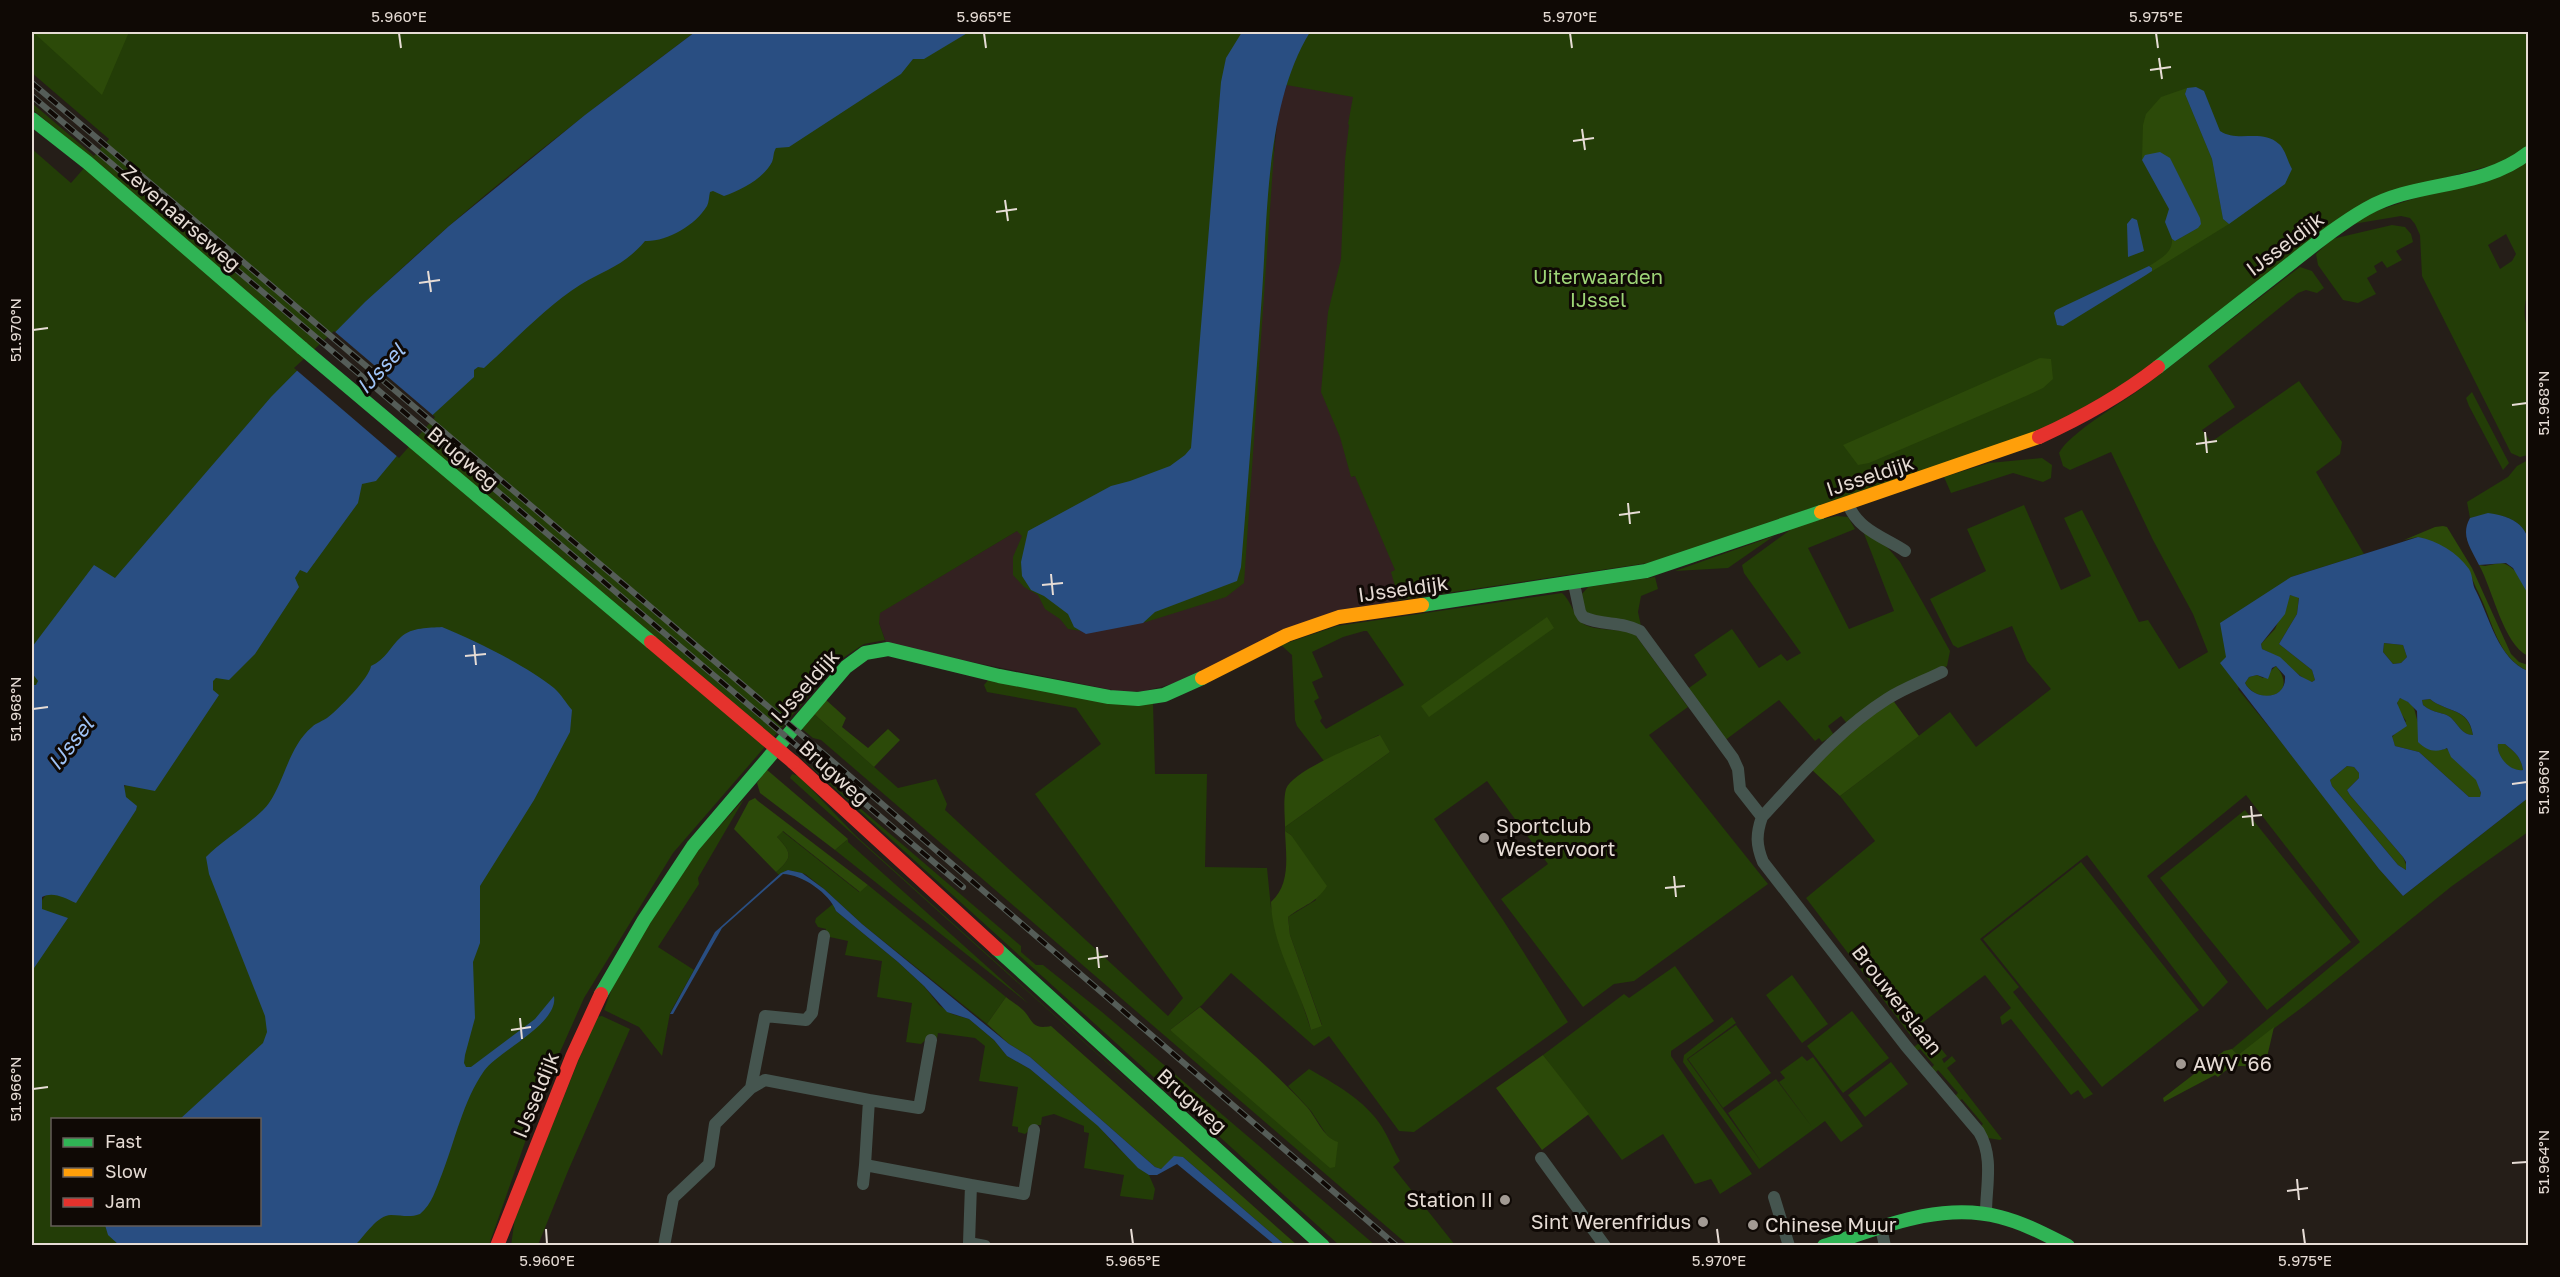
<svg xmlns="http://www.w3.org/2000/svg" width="2560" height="1277" font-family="'Golos Text',sans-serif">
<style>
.industrial{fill:#332121}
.green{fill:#233d07;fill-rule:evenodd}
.forest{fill:#2c4a09}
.water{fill:#294e82;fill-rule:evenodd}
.pier{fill:#251e18}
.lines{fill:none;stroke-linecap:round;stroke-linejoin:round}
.street{stroke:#45554f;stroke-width:12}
.fast{stroke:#30b455;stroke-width:14}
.slow{stroke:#ff9f0a;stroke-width:14}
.jam{stroke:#e5322d;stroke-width:14}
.rail-casing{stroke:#555d58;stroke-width:6}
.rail{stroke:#0f0905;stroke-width:4;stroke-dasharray:11;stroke-linecap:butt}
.fast-bridge{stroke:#30b455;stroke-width:14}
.jam-bridge{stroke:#e5322d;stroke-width:14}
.ticks{fill:none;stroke:#e6dcd5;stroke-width:2}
.poi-dot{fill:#a29a93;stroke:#0f0905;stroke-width:2}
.labels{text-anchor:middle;stroke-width:6;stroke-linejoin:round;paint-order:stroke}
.street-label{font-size:20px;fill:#e6dcd5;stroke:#0f0905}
.park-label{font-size:20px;fill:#9ed577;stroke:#0f0905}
.poi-label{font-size:20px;fill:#e6dcd5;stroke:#0f0905;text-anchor:start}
.water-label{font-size:21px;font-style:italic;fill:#9fc3f6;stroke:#0f0905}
.neatline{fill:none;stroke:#e6dcd5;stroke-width:2}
.ticks-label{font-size:15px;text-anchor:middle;fill:#e6dcd5}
</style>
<rect width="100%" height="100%" fill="#251e18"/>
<path class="industrial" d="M1288,82l65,13 22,33 -24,349 17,-5 21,43 10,85 -215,81 -40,10 -22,1 -235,-47 -8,-22v-10l141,-84 249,-331 10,-90z"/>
<path class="green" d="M32,32h663c-128,96 -258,194 -369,311l-294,349v-543l39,34 21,-24 -60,-50v-6l62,53 15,-17 -77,-66z
M960,32h1104l14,2 28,-2h422v114l-24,16 -108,29 -263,188 -87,50 -398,134 -249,37 -8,-28 4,-2 -40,-94 -4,1 -11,-40 -19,-45 7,-80 13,-53 4,-99 4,-35 -1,-1 5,-27 -72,-13 -4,25 -33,474 -18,14 -80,25 -58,10 -20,-3 -8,-10 -15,-10 -7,-14 -14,-8 -11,-12v-18l9,-21 -5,-5 -137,82 -1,10 6,17 -21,4 -24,16 -167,193 -89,145 -40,90 -55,157h-457v-331l175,-241 155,-190 63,-61 49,-52 84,-73 76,-51 67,-56 198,-128zM52,1120h208v104h-208z
M2528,161v131c-4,11 -5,26 0,37v126l-8,2 -9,-4 -89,-177 -2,-41 -5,-11 -5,-6 -9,-2 -48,8 14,-10zM2506,234l10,20 -4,7 -12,8 -12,-24z
M2392,225l13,2 6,7 2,8 -17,9 6,9 -15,8 -5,-7 -8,5 3,6 -10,6 9,16 -18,9 -15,-3 -25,-35 -2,-11 16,-15z
M2300,267l12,4 12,17 -7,5 -11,-3 -8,3 -90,73 27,41 -33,23 9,12 88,-61 43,61 -2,12 -24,18 48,82 -73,23 -53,112 75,92 66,88 24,27 125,-98v34l-76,54 -148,120 -66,49 -6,-6 128,-107 -114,-147 -99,81 81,106 -25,25 -116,-152 -107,84 39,48 -6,5 80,102 -9,5 -6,-9 -7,5 -60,-76 -9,6 -2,-8 11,-9 -26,-33 -63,48 2,3 -13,10 -105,-138 69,-57 -35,-45 110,-84 26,35 75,-58 -24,-28 -15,-35 -54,22 -5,-3 -23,-46 56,-28 -19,-42 57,-24 37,85 30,-14 -27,-58 18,-8 57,112 9,-2 31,49 29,-17 -15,-38 -40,-74 -42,-88 -41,18 -7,-4 -4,-13c10,-20 64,-51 83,-65 53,-40 105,-81 158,-121z
M2472,392l37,71 -6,7 -34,-64 -3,-8z
M2042,458l10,7 -1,13 -8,4 -30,-9 -62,20 -7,-16 45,-14z
M2528,460v76c-13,-23 -35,-24 -58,-18l-3,-16 41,-25 9,-11z
M1837,516l11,1 7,12 -47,19 41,81 45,-18 -31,-80h3l22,17 12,14 50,89 -3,15 -98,60 -8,-10 -13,10 6,9 -12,7 -3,-4 -4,3 -36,-41 -55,41 -38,-51 21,-15 -13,-20 38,-26 27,39 22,-14 6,7 14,-8 -57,-80 -2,-8 55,-40z
M1774,536l-46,32 -53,3z
M1655,577l3,12 -17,7 -3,16 3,14c-15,-3 -41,-3 -54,-13 -5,-4 -4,-13 -5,-19l6,-7z
M1562,593c8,7 11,19 18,28 10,11 37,7 54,12l54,74 -39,28 119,149 -134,97 -20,3 -31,23 -82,-108 47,-35 -61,-83 -53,38 69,101 65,102 -154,110 -15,-1 -70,-95 -15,10 -83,-73 -29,32 -32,25 162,110 -6,-6 -15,-23 -23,-25 21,-17c26,15 56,31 73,58 7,11 11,23 18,34l-7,6 62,78h-47l-587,-505 -8,-2 -12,-10 12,-15 85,75 38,-9 11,25 -2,6 223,206 15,-18 -148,-204 66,-50 -25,-36 -89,-16 -3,-7 5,-6 164,25 2,70h52l-2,93 62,1 4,40 40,122 11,-5 -32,-90 -2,-18 28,-17 -25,-65 -6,-4v-4l105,-75 -11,-17 -55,26 -27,-35 -2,-6 -3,-65 -11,-10 56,-19zM1364,631h3l37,54 -78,44 -6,-8 2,-3 -8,-17 5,-3 -7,-16 11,-5 -11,-25 31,-15z
M798,755l223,191v6l15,13h7l59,47 273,233h-36z
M792,774l7,2 57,60 418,377 -484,-435z
M744,799l-46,79 1,6 -41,63 36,23 -24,43 -8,43 -23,-29 -35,-17 16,-43 70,-108z
M2245,810l106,132 -84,68 -107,-132z
M782,831l77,61 9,-7 138,112 -19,27 -125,-100 -38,-35 -19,-15 -17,-4 -9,5 -3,-3c17,-15 16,-19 1,-35z
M848,839v3l181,162 -194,-154z
M2081,862l118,148 -97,77 -119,-148z
M833,904l3,7 62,51 26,24 15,19 13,9 17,5 25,21 13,16 23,13 69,57 16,19 34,30 6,14 -2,11 -33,-4 4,-21 -40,-7 5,-35 -5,-1v-6l-30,-12 -12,3 -1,8h-5l-11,9 -7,-2v-5l-6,-1 6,-39 -39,-6 6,-35 -10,-8 -37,-5 -1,5 -8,-1 -8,7 -15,-2 6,-39 -35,-6 5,-36 -37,-6 3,-14 -23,-5 1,-7 -8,-2 -3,-5 1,-4z
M1675,966l39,55 -43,30v5l81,118 -32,20 -9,-15 -16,5 -32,-50 -41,26 -79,-105 81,-61 5,4z
M1792,975l36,49 -26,19 -36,-48z
M1852,1011l37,47 -46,35 -36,-47z
M602,1016l28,13 -62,142 -30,74 -27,1 4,-29 81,-200z
M1732,1017l4,6 -49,36 75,104 -34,-50 48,-34 36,48 -33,-45 6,-4 -5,-6 22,-16 5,5 6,-4 50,69 -22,16 -16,-21 -66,48 -76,-107 1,-7z
M1736,1025l35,48 -48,35 -35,-49z
M1930,1034l-9,9 6,9 11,-7 9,11 -5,3 2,4 8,-7 4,5 -9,7 55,71 -2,1 -12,-2 -8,-11 3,-3 -21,-25 -3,2 -4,-5 3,-3 -20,-23 -3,3 -4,-5 3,-3 -14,-16 -3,2 -3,-4z
M1891,1062l17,22 -43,33 -17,-22z"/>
<path class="forest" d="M33,32h96l-27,63z
M2187,88l-2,6 2,5 25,60 11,60 6,5 -83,51 6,-4v-4l-3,-1c11,-7 24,-13 23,-27l3,2 23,-13 -56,-69 1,-34 3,-11 15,-17z
M2040,358l11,1 2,20 -10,9 -17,8 -157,67 -11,2 -15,-20z
M2443,526l4,1 25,41 39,86 8,8 9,3v6c-26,-11 -34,-41 -44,-66 -5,-12 -11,-22 -15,-35l-51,-33 -14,3 31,-13z
M2500,563c12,0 25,18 28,30 4,16 0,45 0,63 -25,-12 -35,-66 -49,-91l6,1z
M2290,595l9,2 -2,17 -18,30 33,26 3,10 -3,2c-11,-2 -32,-26 -50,-33l-1,-5 14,-15z
M1547,617l7,11 -125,89 -8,-11z
M2384,643l19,2 4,12 -6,6 -8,1 -10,-12z
M2276,666c25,30 -18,41 -31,17l4,-6 8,-2 6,3z
M2401,698c17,8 12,12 18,27 4,8 17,18 23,25l4,-2 31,32 4,14 -1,3h-11l-50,-45 -24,-6 -3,-9 14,-16 -8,-12 -1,-9z
M825,699l21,19 -4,9 26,21 20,-19 12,11 -26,27 -61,-54z
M1892,699l27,37 -79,60 -29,-27 40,-40z
M2430,699c17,14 38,8 43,36 -11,0 -15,-11 -23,-18 -6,-5 -16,-3 -27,-12l-1,-5z
M1380,735l10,17 -105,75c0,-11 -2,-27 1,-38 7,-19 74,-45 94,-54z
M2498,744h7c10,8 16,13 18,26 -13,3 -27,-14 -25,-26z
M2347,766l7,1 5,6v5l-12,12 3,5 53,62 4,10 -1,3 -8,-5 -66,-79 -2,-6z
M766,769l82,70 -13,11 -75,-57 -3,-10z
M755,798l3,3 110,84 -8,7 -77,-61 -6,6c15,16 16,20 -1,35l-42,-43 15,-28z
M1285,831l6,4 36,51c-12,18 -22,18 -39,31l2,18 32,91 -11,4c-11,-43 -39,-83 -40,-128 20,-18 15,-46 14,-71z
M1006,997c6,5 12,8 17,13 10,10 8,20 28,16l246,219h-12l-102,-88 -11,3 -11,9 -6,-2 -125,-110 -21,-13 -22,-20z
M1200,1007c35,32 73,63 105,98 12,12 17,32 33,37l-3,25 -5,1 -160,-138z
M2274,1027l-10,43c-21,-4 -29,-9 -46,7l-3,-2 -51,27 -1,-4 61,-47 8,-2 6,6z
M1543,1055l46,59 -47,36 -46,-62z"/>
<path class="water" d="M695,32h274l-45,27h-11l-12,15 -112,73 -13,1c-3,5 -2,9 -4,14 -9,17 -31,28 -48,34l-11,-5 -3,1c-1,4 -1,10 -3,14 -12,20 -41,36 -62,35 -21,25 -39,28 -65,44 -31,19 -68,58 -96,83l-6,-1 -4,3v7l-49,45 -49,59 -14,3 -4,19 -51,70 -7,-3 -5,8 4,9 -44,67 -26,26 -13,-2 -3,3v9l6,5 -64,96 -31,-6 2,12 11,9 -1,4 -60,93c-11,-5 -23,-12 -34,-6v12l26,9 -36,53v-286h4l2,-4 -6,-8v-26l62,-82 21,13 156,-181 94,-95 84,-76 136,-111z
M1242,32h68c-46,75 -42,189 -49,276 -6,86 -13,173 -20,259l-4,14 -82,31 -12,11 -57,11 -12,-7 -6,-13 -24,-18 -13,-6 -9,-14 -1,-14 7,-31 83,-45 19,-5 40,-15 15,-11 6,-7 30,-366 5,-24z
M2196,87l8,4 16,40c18,12 42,-3 59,13 6,5 9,18 13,25l-7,15 -56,40 -6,-5 -11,-60 -27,-65 2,-6z
M2160,152l10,6 30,60 1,6 -3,4 -23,13 -3,-2 -7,-17 4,-13 -27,-49 3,-5z
M2132,218l5,2 7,31 -16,6 -1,-33z
M2149,266l3,2v3l-6,4 -83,51 -6,-1 -3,-12 2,-3z
M2488,513c53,7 41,38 40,81l-15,-26 -7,-5 -27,2c-8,-17 -19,-29 -9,-47z
M2418,537c20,4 39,15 51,32 4,6 3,16 7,22 14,27 22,68 52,80v127l-125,98 -24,-27 -159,-206 6,-6 -6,-34 71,-46zM2290,595l9,3 -2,16 -18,30 33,26 3,10 -3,2 -12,-6 -20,-19 -18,-8 -1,-5 24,-30zM2384,643l19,2 4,12 -6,6 -8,1 -10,-12zM2276,666l9,10c2,25 -31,25 -40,7l4,-6 8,-2 11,4 4,-11zM2400,698l8,4 9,9 1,31c9,9 18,11 29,6l4,9 25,23 5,13 -1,4h-11l-50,-45 -24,-6 -3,-10 15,-10 -10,-23zM2430,699c17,14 39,8 43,36 -11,0 -15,-11 -23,-18 -6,-5 -16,-3 -27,-12l-1,-5zM2498,744h7c10,8 16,13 18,26 -13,2 -27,-14 -25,-26zM2347,766l7,1 5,6v5l-12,12 3,5 53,62 3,5v8l-8,-5 -66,-79 -2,-6z
M442,627c34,14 83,38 112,61 7,6 12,15 18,22l-2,22 -36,68 -54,86v57l-7,19 2,56 -10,37 -1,8 2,4h5l64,-48 19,-23c5,28 -56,55 -70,75 -21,30 -29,70 -42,103 -6,15 -10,30 -22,40 -11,4 -18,1 -29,1 -14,0 -26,21 -36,30h-236l-11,-10 -3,-10 155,-1v-104l-80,-1 83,-76 4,-11 -2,-16 -56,-142 -3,-17c16,-17 51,-37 63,-54 16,-23 20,-57 43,-76 4,-4 11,-6 15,-9 11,-8 43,-41 44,-52 15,-7 19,-19 30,-29 11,-10 28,-9 41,-10z
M788,870l14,3 22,16 38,35 147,120 21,13 125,110 6,2 13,-13 9,1 102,88h-10l-98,-81 -20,11h-8l-11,-7 -40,-42 -68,-57 -23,-13 -13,-16 -25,-21 -22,-7 -23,-26 -26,-24 -62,-51c-6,-17 -34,-37 -53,-37l-61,54 -49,86h-3l45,-82 66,-59z"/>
<path class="pier" d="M334,331l101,86 -36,41 -105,-90z"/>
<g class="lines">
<path class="street" d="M1848,504c10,26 36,33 57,47
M1574,584l6,28 3,5c19,9 39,4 57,14l93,127 5,11 2,20 22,28c-6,17 -6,28 1,45l143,184 73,86c15,25 7,54 7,81
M1762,817c39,-42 76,-87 125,-118 17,-11 37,-18 55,-27
M824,936l-12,77 -6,7 -41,-4 -14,72 14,-8 104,20 -4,65 106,20 -2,58 16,3
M869,1100l50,8 12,-68
M1541,1158l64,88
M863,1184l2,-19
M971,1185l53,9 10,-64
M1774,1197l15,49
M1881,1228l4,18
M664,1246l9,-48 36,-34 6,-40 36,-36"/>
<path class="fast" d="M32,119l56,44 214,185
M2158,367c41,-32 82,-64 123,-96 27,-21 55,-45 85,-62 50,-29 115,-19 162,-56
M1422,605l224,-34 175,-59
M997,949l326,297
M601,994l43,-74 49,-74 153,-179 19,-14 23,-4 111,27 110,21 29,2 26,-4 38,-17
M1824,1246c55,-18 117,-45 176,-29 24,6 46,18 68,29"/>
<path class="slow" d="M1821,512l218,-75
M1202,678l85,-43 52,-18 83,-12"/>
<path class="jam" d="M2039,437c42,-19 83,-42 119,-70
M793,762l204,187
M497,1246l75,-189 29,-63"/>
<g class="rail-casing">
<path id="rail" d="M32,83l778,659 587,504
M32,96l931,791"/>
</g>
<use href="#rail" class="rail"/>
<path class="fast-bridge" d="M302,348l349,294"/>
<path class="jam-bridge" d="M651,642l142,120"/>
</g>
<path class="ticks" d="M399,33l2,15M984,33l2,15M1570,33l2,15M2156,33l2,15M2159,58l3,21M2150,70l21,-3M1582,129l3,21M1573,141l21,-3M1005,200l3,21M996,212l21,-3M428,271l3,21M419,283l21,-3M33,330l15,-2M2512,405l15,-2M2205,432l2,21M2196,444l21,-3M1628,503l2,21M1619,515l21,-3M1051,574l2,21M1042,585l21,-2M474,645l2,20M465,656l21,-2M33,709l15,-2M2512,784l15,-2M2251,806l2,20M2242,817l20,-2M1674,876l2,21M1665,888l20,-2M1097,947l2,21M1088,959l20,-3M520,1018l2,21M511,1030l20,-3M33,1089l15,-2M2512,1163l15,-1M2297,1179l2,21M2287,1191l21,-3M546,1229l1,15M1131,1229l2,15M1717,1229l2,15M2303,1229l2,15"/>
<g class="poi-dot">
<circle cx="1484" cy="838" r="6"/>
<circle cx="2181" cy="1064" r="6"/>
<circle cx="1505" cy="1200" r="6"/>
<circle cx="1703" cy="1222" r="6"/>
<circle cx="1753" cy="1225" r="6"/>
</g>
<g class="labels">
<g class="street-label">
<text transform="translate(181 218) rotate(41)" y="7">Zevenaarseweg</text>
<text transform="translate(2285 244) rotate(-37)" y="7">IJsseldijk</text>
<text transform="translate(463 458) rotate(40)" y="7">Brugweg</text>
<text transform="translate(1870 476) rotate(-18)" y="7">IJsseldijk</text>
<text transform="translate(1403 589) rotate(-8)" y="7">IJsseldijk</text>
<text transform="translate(805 686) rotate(-48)" y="7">IJsseldijk</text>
<text transform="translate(834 773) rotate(42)" y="7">Brugweg</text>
<text transform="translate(1897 1000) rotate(52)" y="7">Brouwerslaan</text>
<text transform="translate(536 1095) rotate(-68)" y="7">IJsseldijk</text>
<text transform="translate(1192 1101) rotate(42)" y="7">Brugweg</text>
</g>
<g class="park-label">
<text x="1598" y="284">Uiterwaarden<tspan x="1598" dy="23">IJssel</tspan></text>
</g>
<g class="poi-label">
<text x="1496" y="833">Sportclub<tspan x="1496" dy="23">Westervoort</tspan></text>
<text x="2193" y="1071">AWV '66</text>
<text x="1493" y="1207" text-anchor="end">Station II</text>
<text x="1691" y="1229" text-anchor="end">Sint Werenfridus</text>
<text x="1765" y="1232">Chinese Muur</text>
</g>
<g class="water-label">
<text transform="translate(381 369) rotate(-47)" y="7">IJssel</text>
<text transform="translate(71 744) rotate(-52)" y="7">IJssel</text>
</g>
</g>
<rect width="2560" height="1277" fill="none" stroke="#0f0905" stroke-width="66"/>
<rect x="51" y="1118" width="210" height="108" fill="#0f0905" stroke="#655d58" stroke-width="1.5"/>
<rect x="63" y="1138" width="30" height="9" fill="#30b455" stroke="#655d58" stroke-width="1.5"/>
<text x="105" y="1148" font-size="18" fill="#e6dcd5">Fast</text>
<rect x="63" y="1168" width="30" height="9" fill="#ff9f0a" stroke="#655d58" stroke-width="1.5"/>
<text x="105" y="1178" font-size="18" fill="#e6dcd5">Slow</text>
<rect x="63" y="1198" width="30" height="9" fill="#e5322d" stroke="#655d58" stroke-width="1.5"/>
<text x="105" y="1208" font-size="18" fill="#e6dcd5">Jam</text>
<rect x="33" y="33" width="2494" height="1211" class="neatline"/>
<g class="ticks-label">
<text x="399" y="22">5.960°E</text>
<text x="984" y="22">5.965°E</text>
<text x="1570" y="22">5.970°E</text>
<text x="2156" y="22">5.975°E</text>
<text transform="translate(16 330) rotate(-90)" y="5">51.970°N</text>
<text transform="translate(2544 403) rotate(-90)" y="5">51.968°N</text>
<text transform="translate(16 709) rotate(-90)" y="5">51.968°N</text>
<text transform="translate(2544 782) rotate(-90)" y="5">51.966°N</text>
<text transform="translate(16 1089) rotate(-90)" y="5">51.966°N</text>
<text transform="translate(2544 1162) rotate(-90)" y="5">51.964°N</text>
<text x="547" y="1266">5.960°E</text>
<text x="1133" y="1266">5.965°E</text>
<text x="1719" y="1266">5.970°E</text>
<text x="2305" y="1266">5.975°E</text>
</g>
</svg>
